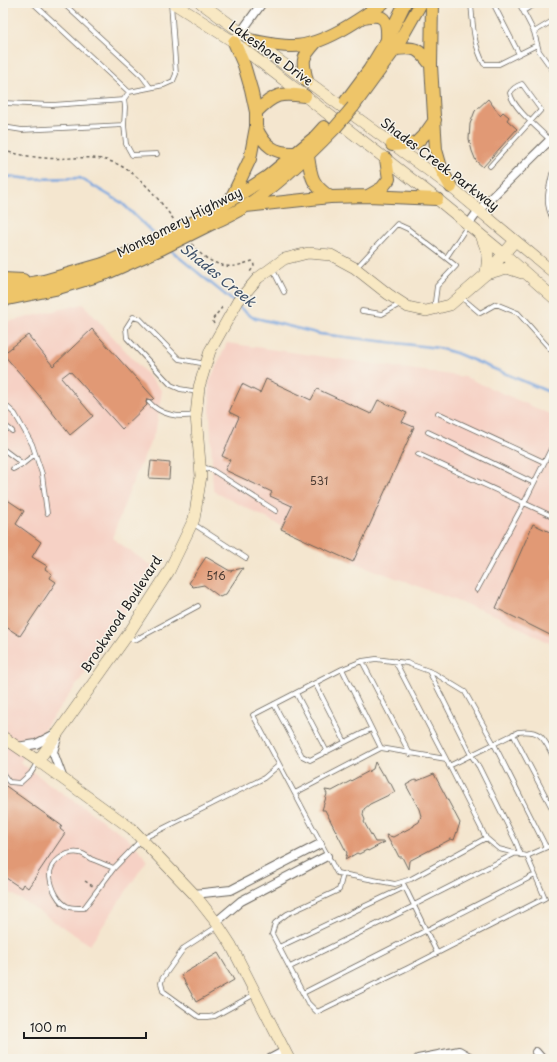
<svg xmlns="http://www.w3.org/2000/svg" width="557" height="1062" font-family="'Playpen Sans',sans-serif">
<style>
.built{fill:#f6d1c5}
.lines{fill:none;stroke-linecap:round;stroke-linejoin:round}
.stream{stroke:#76a4df;stroke-width:2.5}
.building{fill:#e19975}
.lane-casing{stroke:#68635b;stroke-width:5.5}
.street-casing{stroke:#68635b;stroke-width:10}
.secondary-casing{stroke:#68635b;stroke-width:12}
.primary-casing{stroke:#68635b;stroke-width:14}
.path{stroke:#68635b;stroke-width:1.5;stroke-dasharray:3 3;stroke-linecap:butt}
.lane{stroke:#fff;stroke-width:4}
.street{stroke:#fff;stroke-width:8}
.secondary{stroke:#f8e8c3;stroke-width:11}
.primary{stroke:#eec569;stroke-width:12}
.primary-bridge-casing{stroke:#68635b;stroke-width:14;stroke-linecap:butt}
.primary-bridge{stroke:#eec569;stroke-width:12}
.labels{text-anchor:middle;stroke-width:3;stroke-linejoin:round;paint-order:stroke}
.number-label{font-size:11px;fill:#4d3b32}
.street-label{font-size:13px;fill:#1c1c1c;stroke:#f7f3e8}
.water-label{font-size:14px;font-style:italic;fill:#40526a;stroke:#f7f3e8}
</style>
<rect width="100%" height="100%" fill="#f7f3e8"/>
<filter id="ink" filterUnits="userSpaceOnUse"><feTurbulence type="fractalNoise" baseFrequency=".025" numOctaves="2"/><feDisplacementMap in="SourceGraphic" scale="8" xChannelSelector="R" yChannelSelector="G"/><feConvolveMatrix kernelMatrix="1 2 1 2 8 2 1 2 1" color-interpolation-filters="sRGB"/></filter>
<filter id="wash" filterUnits="userSpaceOnUse"><feTurbulence type="fractalNoise" baseFrequency=".012" numOctaves="4" result="noise"/><feDisplacementMap in="SourceGraphic" scale="16" xChannelSelector="R" yChannelSelector="G"/><feGaussianBlur stdDeviation="0.9" result="paint"/><feColorMatrix in="noise" values="0 0 0 0 0 0 0 0 0 0 0 0 0 0 0 0 0 1.4 0 .05"/><feComposite in="paint" operator="in"/></filter>
<g filter="url(#wash)">
<rect width="100%" height="100%" fill="#f4e6cf"/>
<path class="built" d="M83,304l79,87 -6,38 -24,55 -20,54 41,29 -65,102 -68,93 25,19 80,55 18,18 4,6 -57,85 -87,-57v-565z
M227,343l238,34 89,39v229l-57,-29 -144,-54 -140,-71 -4,-108z"/>
<g class="lines">
<path class="stream" d="M3,176l29,3 48,-1 42,25 36,35
M169,248l11,10 54,44
M238,306l14,11 68,17 118,14 18,5 98,41"/>
</g>
<g id="blocks">
<path class="building" d="M488,99l12,16 3,-3 6,5 -2,3 10,9 -34,38 -7,-6 -4,-10 -3,-12 1,-15 5,-13z
M92,329l62,69 -2,2 -5,-1 -1,3 1,3 -25,24 -52,-58 -9,7 32,38 -23,19 -33,-42 -34,-39 25,-19 25,31z
M266,379l45,21 6,-11 54,25 7,-14 29,13 -5,9 12,5 -61,135 -72,-33 11,-23 -22,-10 2,-4 -47,-22 5,-10 -8,-4 17,-39 -10,-5 13,-28 18,9z
M151,461l19,2 -1,16 -20,-1z
M3,497l21,14 -8,13 25,18 -9,15 15,9 -2,3 7,5 -2,4 6,4 -36,54 -17,-11z
M533,524l21,10v103l-58,-29z
M206,557l24,14 13,-3 -17,26 -6,3 -16,-12 -11,2 -4,-4z
M375,762l7,12h2l4,8h2l5,10 -25,12 -6,5 -1,6 2,5 -1,2 11,20h10l-17,9 -1,-1 -8,4 -2,-1 -12,7 2,-7 -22,-43h-3l5,-16 -2,-4 7,1 41,-22z
M434,774l26,49 -6,17 -3,-1 -42,22 -1,8 -6,-12h-3l-4,-8h-1l-8,-14 7,2 21,-11v-1l5,-3 2,-6 -2,-7 -13,-24 9,-5 2,1z
M3,784l59,42 -2,3 5,4 -37,55 -5,-4 -2,4 -18,-12z
M218,953l16,27 -38,22 -15,-27z"/>
</g>
</g>
<g filter="url(#ink)">
<use href="#blocks" fill-opacity="0" stroke="#68635b" stroke-width="1"/>
<g class="lines">
<g class="lane-casing">
<path id="lane" d="M33,3l96,89
M63,3l79,73 8,11
M471,3c2,23 2,40 13,61h15l38,-19
M493,3l26,51
M519,3l15,29 5,19 15,21
M523,11l14,-8
M534,32l20,-12
M3,103l49,2 72,-5
M124,125l2,19 6,11 25,-1
M3,127l19,3 102,-5 1,-18 -1,-8 5,-7 35,-7 9,-4 3,-7 -5,-71
M490,166l51,-56 -19,-26c-6,2 -9,4 -12,9 2,14 30,37 40,47
M554,172l-2,2c-4,18 -8,30 2,47
M272,268l12,24
M356,268l41,-44 11,5 38,29 22,-33
M461,297l19,16 16,-9 22,9 33,37 3,2
M434,309l3,-23 19,-20 -10,-8
M362,311l20,3 18,-10
M198,392l-18,-3 -9,-4 -44,-47 -1,-10 7,-11 7,2 39,40 27,5
M149,402c11,13 30,16 46,13
M3,403l12,11 17,30 10,30 5,39
M438,413l106,49
M3,424l9,7
M428,432l106,51
M554,443l-30,60 30,14
M3,449l20,15
M418,454l106,49 -47,87
M202,467l10,3 64,41
M13,469l11,-6 11,-9
M192,523l54,35
M126,637l9,3 63,-34
M362,661l48,93
M395,661l51,98
M342,669l39,79
M429,671l42,84 8,12 37,75 5,13
M315,683l30,59
M296,693l31,59
M274,704l28,52 8,4 61,-31
M513,734l41,78
M449,766l69,-34c24,-3 26,7 36,26
M3,774l6,8 11,1 11,-10 6,-10
M295,793l86,-45 65,11 40,79 13,11 28,7 27,-12
M486,838l-75,41 -16,5 -58,-11 -84,-158 89,-46 20,-8 14,-2 31,4 27,10 31,19 29,52 52,103
M114,868c-8,-3 -15,-6 -23,-9 -3,-2 -7,-5 -11,-6 -13,-3 -31,9 -30,23 1,11 8,27 19,31 4,1 10,1 15,1l30,-40 28,-29 122,-61 15,-13
M343,874l-4,16 -52,24 -12,9 -3,11 36,69 9,9 91,-44 137,-70 -18,-42
M404,885l33,68
M414,905l102,-52
M218,926l-34,22 -22,31 -1,4 2,8 36,26h9l7,-1 40,-22
M279,947l126,-60
M290,967l124,-61
M303,993l232,-118"/>
</g>
<g class="street-casing">
<path id="street" d="M234,42l28,-39
M468,225l11,-15 75,-74
M57,738l-4,14 10,27
M17,747l19,-3 21,-11
M194,894l37,-4 89,-46
M216,922l25,-21 86,-45
M536,1052l6,7
M270,1059l15,-8
M418,1059l41,-8 14,8"/>
</g>
<g class="secondary-casing">
<path id="secondary" d="M173,3l61,39 71,54 132,103 67,55 50,44
M201,3l250,184 103,86
M482,238l6,16 -2,20 21,-6 15,5
M3,737l35,24 94,68 62,65 22,28 15,23 58,114
M38,761l93,-131 38,-59 25,-52 7,-43 -5,-61 3,-28 11,-36 28,-50 20,-23 26,-19 24,-6 23,2 24,13 33,26 20,13 18,4 24,-6 36,-31 29,-33"/>
</g>
<g class="primary-casing">
<path id="primary" d="M432,3l-1,62 5,85 6,21 9,16
M364,17c20,-4 24,2 23,22
M250,40c14,3 28,6 43,6 29,0 66,-26 90,-43
M395,49c21,-2 23,-1 36,16
M307,81c-5,-22 -6,-22 9,-39
M346,101l23,-31 18,-30 18,-37
M353,107l42,-58 26,-46
M256,112c19,-19 24,-19 49,-16
M256,127c8,19 19,27 39,26
M392,145l24,-2 9,-9 10,-14
M308,156c3,20 3,28 22,41
M368,196l14,-8 7,-9 -3,-20
M231,199l19,-40 6,-32v-15l-5,-23 -7,-24 -10,-23
M246,206l84,-9 38,-1 69,3
M209,214l58,-37 47,-39 10,-11
M213,223c11,-5 23,-11 33,-17 33,-22 61,-49 89,-78
M3,279l20,1
M3,288l41,-7 59,-17
M3,300l52,-11 52,-16"/>
</g>
<path class="path" d="M3,151c14,3 28,6 42,7 20,2 42,-3 61,2 30,8 51,37 68,60
M192,244c9,13 26,24 43,22 6,-1 12,-4 18,-5l1,5 -4,6
M214,324l-2,-4 12,-15
M85,881l9,6"/>
<use href="#lane" class="lane"/>
<use href="#street" class="street"/>
<use href="#secondary" class="secondary"/>
<use href="#primary" class="primary"/>
<g class="primary-bridge-casing">
<path id="primary-bridge" d="M335,128l18,-21
M103,264l55,-23 51,-27
M107,273l56,-25 50,-25"/>
</g>
<use href="#primary-bridge" class="primary-bridge"/>
</g>
</g>
<g class="labels">
<g class="number-label">
<text x="319" y="485">531</text>
<text x="216" y="580">516</text>
</g>
<g class="street-label">
<text transform="translate(271 53) rotate(36)" y="5">Lakeshore Drive</text>
<text transform="translate(440 164) rotate(37)" y="5">Shades Creek Parkway</text>
<text transform="translate(179 222) rotate(-27)" y="5">Montgomery Highway</text>
<text transform="translate(121 614) rotate(-57)" y="5">Brookwood Boulevard</text>
</g>
<g class="water-label">
<text transform="translate(218 275) rotate(39)" y="5">Shades Creek</text>
</g>
</g>
<rect width="557" height="1062" fill="none" stroke="#f7f3e8" stroke-width="16"/>
<path d="M24 1032v6h122v-6" fill="none" stroke="#1c1c1c" stroke-width="2"/>
<text x="30" y="1032" font-size="12" fill="#1c1c1c" stroke="#f7f3e8" stroke-width="3" paint-order="stroke">100 m</text>
</svg>
